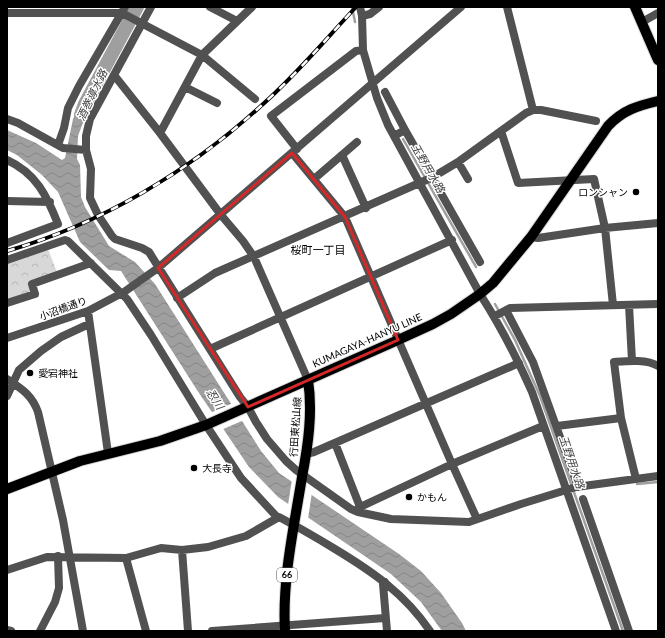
<svg xmlns="http://www.w3.org/2000/svg" width="665" height="638" font-family="Lato,'Noto Sans JP',sans-serif">
<style>
.park{fill:url(#park-crowns)}
.water{fill:url(#water-waves)}
.pier{fill:#fff}
.lines{fill:none;stroke-linecap:round;stroke-linejoin:round}
.stream{stroke:#9f9f9f;stroke-width:2.5}
.river{stroke:#9f9f9f;stroke-width:14}
.major-casing{stroke:#dbdbdb;stroke-width:12}
.minor{stroke:#515151;stroke-width:8}
.major{stroke:#000;stroke-width:10}
.rail-casing{stroke:#000;stroke-width:4}
.rail{stroke:#fff;stroke-width:2.5;stroke-dasharray:8;stroke-linecap:butt}
.marked{fill:none;stroke:#d62828;stroke-width:3;stroke-linejoin:round}
.poi-dot{fill:#000;stroke:#fff;stroke-width:1.5}
.labels{text-anchor:middle;stroke-width:3;stroke-linejoin:round;paint-order:stroke}
.shield{fill:#fff;stroke:#4c4c4c;stroke-width:1}
.shield-label{font-size:9px;font-weight:bold;fill:#000}
.poi-label{font-size:10px;fill:#000;stroke:#fff;text-anchor:start}
.street-label{font-size:10px;fill:#000;stroke:#fff}
.water-label{font-size:11px;font-style:italic;fill:#404040;stroke:#fff}
.neighbourhood-label{font-size:11px;fill:#000;stroke:#fff}
</style>
<defs>
<pattern id="park-crowns" width="20" height="18" patternUnits="userSpaceOnUse"><rect width="20" height="18" fill="#d8d8d8"/><path d="M2 6a3 3 0 1 1 6 0M12 15a3 3 0 1 1 6 0" fill="none" stroke="#b8b8b8"/></pattern>
<pattern id="water-waves" width="16" height="10" patternUnits="userSpaceOnUse"><rect width="16" height="10" fill="#9f9f9f"/><path d="M0 5q4-4 8 0t8 0" fill="none" stroke="#878787"/></pattern>
</defs>
<rect width="100%" height="100%" fill="#fff"/>
<path class="park" d="M48,249l9,23 -29,10 3,10 -24,10v-39z"/>
<path class="water" d="M89,98l-3,8 2,3 -10,27 -1,23 3,6 1,32 4,10 24,39 26,16 20,22 106,167 18,22 120,81 22,17 20,22 21,30 4,8h-24l-21,-29 -30,-28 -113,-77 -29,-30 -52,-77 -76,-119 -12,-1 -29,-28 -22,-50 -16,-17 -25,-20 -10,-5v-20l29,13 26,17 3,-2 8,-39 7,-15 3,1z"/>
<path class="pier" d="M233,403l11,17 -23,10 -11,-17z
M292,479l20,13 -4,27 -20,-14z"/>
<g class="lines">
<path class="stream" d="M352,7l3,15
M403,139l73,128
M495,304l20,36 25,56 83,235
M637,484l21,-2"/>
<path class="river" d="M81,115l4,-11 52,-97"/>
<g class="major-casing">
<path id="major" d="M635,7l23,53
M7,489l73,-28 80,-20 46,-16 192,-85 35,-16 18,-10 29,-20 13,-11 14,-17 24,-29 77,-111c15,-16 29,-20 50,-25
M285,631c-3,-51 9,-104 17,-154 6,-31 11,-65 6,-97"/>
</g>
<path class="minor" d="M151,7l-61,112 -4,17v14l5,19 -1,29 8,17 14,21 3,3 27,9 7,4 91,145 8,10 8,15 11,17 19,22 10,9 55,39 7,3 33,7 78,3 52,-18 55,-17 82,-11
M210,7l27,14
M360,7l2,9 1,34 14,48 11,27 92,169c20,31 37,64 52,98l84,239
M507,7l26,103
M7,13h115l80,42 53,44
M362,16l8,-2 9,-7
M642,22l16,-9
M114,75l46,58 61,82 22,26 11,16 54,123
M185,87l32,16
M385,92l20,38
M7,119l11,4 45,25 23,2
M501,131l17,52 76,-4 11,49 8,77
M160,133l42,-78 50,-48
M394,136l11,-6 75,132
M58,145l6,-17 4,-20 11,-22 46,-79
M297,149l-26,-33 85,-65 7,-1
M292,153l53,64 107,247 25,55
M342,155l24,53
M7,160c29,13 40,36 51,64l-51,19
M458,162l10,17
M314,179l43,-37
M7,201l43,1
M531,237l7,1 67,-10 53,-5
M7,260l58,-20 3,1 59,58 24,36 55,90 35,53 36,39
M177,298l38,-25 218,-96 25,-15 68,-49 7,-3h8l55,11
M7,303l28,-9 -3,-10 59,-21
M629,305l3,56
M506,310l27,52 45,125
M88,311l20,142
M495,316l15,-8 148,-4
M7,338l81,-27 36,-19 34,-24 303,-261
M210,349l242,-109
M7,379c15,10 25,16 31,33l25,108 20,111
M7,396l12,-26 22,-19 20,-14 28,-13
M557,426l64,-8
M335,443l25,64
M306,454l8,-2 205,-89
M636,479l-15,-61 -7,-56c13,-1 33,-3 44,4
M583,499l46,132
M358,512l2,-5 92,-43 91,-38
M182,550l6,81
M126,558l20,73
M7,570l40,-13 79,1 35,-10 21,2 26,-3 38,-11 33,-19c19,10 38,21 56,32 38,23 70,45 95,82
M385,582l-2,2 4,47
M7,630l4,1
M40,631l15,-29 4,-14 -1,-32
M212,631l173,-13"/>
<use href="#major" class="major"/>
<g class="rail-casing">
<path id="rail" d="M7,251c94,-27 183,-80 255,-146 34,-30 63,-65 94,-98"/>
</g>
<use href="#rail" class="rail"/>
</g>
<path class="marked" d="M292,153l53,64 53,123 -150,67 -90,-139z"/>
<g class="poi-dot">
<circle cx="636" cy="192" r="4"/>
<circle cx="30" cy="373" r="4"/>
<circle cx="194" cy="468" r="4"/>
<circle cx="409" cy="497" r="4"/>
</g>
<g class="labels">
<rect class="shield" x="277" y="568" width="20" height="14" rx="3"/>
<g class="shield-label">
<text x="287" y="578">66</text>
</g>
<g class="poi-label">
<text x="628" y="196" text-anchor="end">ロンシャン</text>
<text x="38" y="377">愛宕神社</text>
<text x="202" y="472">大長寺</text>
<text x="417" y="501">かもん</text>
</g>
<g class="street-label">
<text transform="translate(63 308) rotate(-20)" y="4">小沼橋通り</text>
<text transform="translate(367 340) rotate(-24)" y="4">KUMAGAYA-HANYU LINE</text>
<text transform="translate(295 427) rotate(-86)" y="4">行田東松山線</text>
</g>
<g class="water-label">
<text transform="translate(92 95) rotate(-64)" y="4">酒巻導水路</text>
<text transform="translate(428 168) rotate(60)" y="4">玉野用水路</text>
<text transform="translate(215 399) rotate(57)" y="4">忍川</text>
<text transform="translate(572 462) rotate(71)" y="4">玉野用水路</text>
</g>
<g class="neighbourhood-label">
<text x="318" y="254">桜町一丁目</text>
</g>
</g>
<rect width="665" height="638" fill="none" stroke="#000000" stroke-width="16"/>
</svg>
